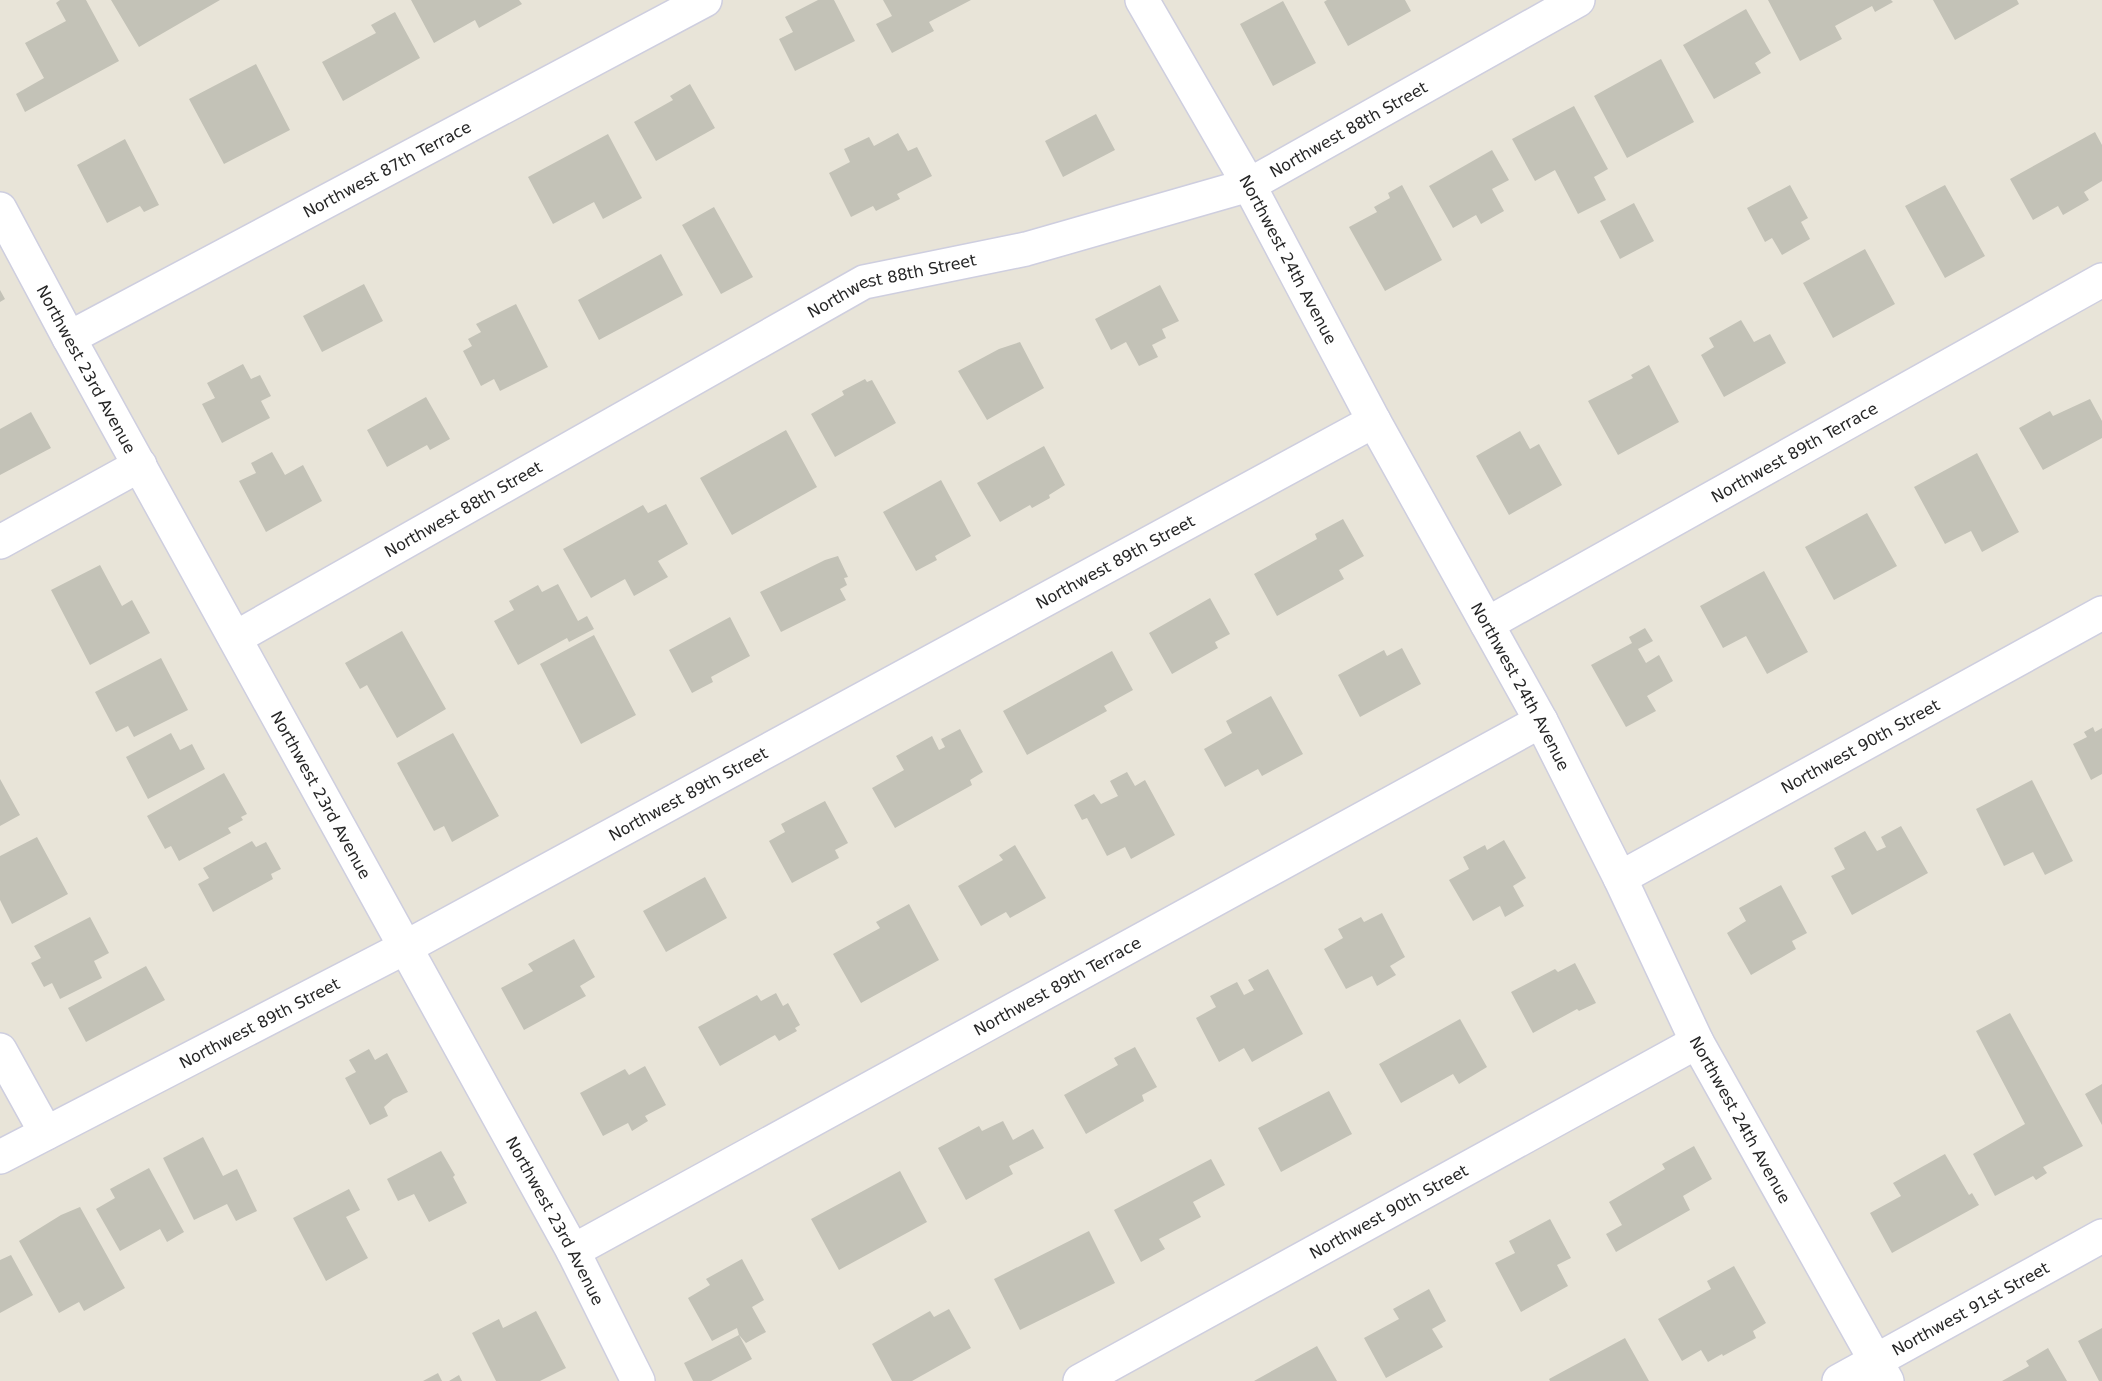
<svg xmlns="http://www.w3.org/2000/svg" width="2102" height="1381" font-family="'DejaVu Sans',sans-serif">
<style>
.building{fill:#c3c2b7}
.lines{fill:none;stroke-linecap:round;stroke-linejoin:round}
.street-casing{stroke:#cecedf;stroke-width:36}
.street{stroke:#fff;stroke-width:33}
.labels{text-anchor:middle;stroke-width:4.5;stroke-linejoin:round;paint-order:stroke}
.street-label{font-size:16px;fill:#262626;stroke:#fff}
</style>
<rect width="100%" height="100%" fill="#e8e4d8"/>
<path class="building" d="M60,0h26l33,61 -94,51 -9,-18 28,-16 -19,-35 41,-22 -10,-18z
M111,0h109l-81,47z
M411,0h108l3,4 -43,24 -4,-8 -41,23z
M818,0h16l21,41 -60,30 -16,-32 14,-7 -8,-15z
M883,0h88l-42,22 5,9 -42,22 -16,-29 16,-8z
M1327,0h78l6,11 -63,35 -24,-44z
M1768,0h123l2,2 -18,10 -3,-6 -37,20 7,13 -42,22z
M1933,0h84l2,4 -64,36z
M1283,1l33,62 -43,23 -33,-62z
M1746,9l25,44 -16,10 6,10 -47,26 -31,-54z
M395,12l25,46 -77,43 -21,-39 54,-29 -5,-8z
M1661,59l33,63 -67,36 -33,-62z
M256,64l34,66 -66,34 -35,-65z
M690,84l25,44 -59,33 -22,-39 39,-22 -3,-4z
M1574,106l34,63 -14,8 12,23 -28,14 -23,-44 -20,11 -23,-42z
M1096,114l19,36 -52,27 -18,-36z
M2095,132l7,13v36l-18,11 5,8 -26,15 -5,-9 -25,14 -23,-41z
M898,133l10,18 9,-4 15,29 -35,18 3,5 -24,12 -3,-5 -22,11 -22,-44 21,-11 -6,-13 25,-12 5,9z
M608,134l34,64 -39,21 -9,-17 -41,22 -25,-47z
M125,139l34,66 -15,7 -4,-6 -33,17 -30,-58z
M1492,150l17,30 -17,9 12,22 -23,13 -5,-9 -23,13 -24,-42z
M1402,185l40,75 -57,31 -36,-64 28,-15 -3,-5 16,-9 -2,-5z
M1790,185l18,33 -7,4 9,17 -28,16 -10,-17 -7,4 -18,-34z
M1945,185l40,71 -40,22 -40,-72z
M1634,203l20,38 -34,18 -20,-38z
M714,207l39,70 -32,17 -39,-69z
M1865,249l30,55 -62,34 -30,-55z
M661,254l22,41 -84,45 -21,-40z
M364,284l19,37 -61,31 -19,-36z
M1160,285l19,36 -17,8 4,9 -14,7 6,12 -19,9 -13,-24 -15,8 -16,-31z
M0,290l5,9 -5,3z
M516,304l32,63 -48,24 -6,-12 -13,7 -18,-35 9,-5 -4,-7 13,-7 -5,-8z
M1741,320l13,22 16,-8 16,29 -62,34 -23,-42 13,-8 -5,-9z
M1020,342l24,46 -57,32 -29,-49 41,-22z
M243,364l8,15 9,-4 11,21 -10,5 9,17 -48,25 -20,-39 13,-6 -8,-15z
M1649,365l30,57 -61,33 -30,-54 45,-23 -2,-3z
M865,379l2,3 5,-2 24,43 -61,34 -24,-43 33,-19 -2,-4z
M426,397l24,42 -20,11 -3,-5 -40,22 -20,-37z
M2090,399l12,22v17l-59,32 -24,-42 31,-17 3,5z
M31,412l20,36 -51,27v-46z
M786,430l31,57 -85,48 -32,-57z
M1520,431l10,18 9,-5 23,41 -53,30 -33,-59z
M1044,446l21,39 -16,10 1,3 -18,10 -2,-3 -30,17 -23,-39z
M272,452l13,23 18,-10 19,36 -56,31 -27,-51 17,-8 -5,-10z
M1977,453l42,79 -37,20 -11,-21 -26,13 -31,-57z
M941,480l30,56 -36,20 2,4 -21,11 -33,-59z
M666,504l22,40 -30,17 10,16 -34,19 -9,-17 -34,19 -28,-49 80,-44 5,8z
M1867,513l30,53 -63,34 -29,-53z
M1343,519l21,37 -25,14 5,9 -67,37 -23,-42 63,-35 -2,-5z
M838,556l10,21 -4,1 3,7 -7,4 6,11 -65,32 -21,-40 65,-32z
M100,565l22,41 10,-6 18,33 -60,32 -39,-75z
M1764,571l44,81 -41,22 -21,-38 -23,12 -23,-42z
M558,584l20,37 9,-5 7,13 -25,13 -2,-4 -49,27 -24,-44 20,-11 -5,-9 29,-16 4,7z
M1210,598l20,36 -15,8 3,6 -46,26 -23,-41z
M730,617l20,39 -39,21 2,5 -21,11 -23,-43z
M1645,628l8,13 -15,8 8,14 13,-8 14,26 -26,15 9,15 -30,16 -35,-62 41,-22 -3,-6z
M402,631l44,78 -49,29 -30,-53 -7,4 -15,-26z
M594,635l42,80 -55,29 -41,-80z
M1402,648l19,36 -61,33 -22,-42 46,-25 3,6z
M1112,651l21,39 -29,16 3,5 -80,44 -24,-44z
M161,658l27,52 -54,27 -6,-11 -12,6 -21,-40z
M1271,696l32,58 -41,22 -4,-7 -33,18 -21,-38 28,-16 -6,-12z
M2093,727l2,5 7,-4v46l-11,6 -18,-36 14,-7 -3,-5z
M960,729l23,43 -13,8 2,5 -77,43 -23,-40 32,-18 -8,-14 36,-20 7,14 6,-3 -4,-8z
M171,733l9,17 12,-6 13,25 -57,30 -22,-42z
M453,733l46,83 -47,26 -8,-16 -10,5 -37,-68z
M1127,772l8,14 10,-6 30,55 -44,24 -6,-12 -18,9 -20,-38 -5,2 -8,-15 20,-11 7,10 17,-8 -8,-15z
M224,773l23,41 -6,3 2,3 -15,8 3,5 -52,28 -8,-15 -6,3 -18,-33z
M0,779l20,36 -20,11z
M2032,780l41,81 -28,14 -12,-23 -29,14 -28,-57z
M825,801l23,42 -13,7 4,8 -47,25 -23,-42 16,-9 -4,-8z
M1901,826l27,47 -76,42 -21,-39 14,-7 -11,-21 31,-17 12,20 9,-4 -5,-10z
M37,837l31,57 -56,30 -12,-24v-44z
M1504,840l22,38 -13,8 11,20 -19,11 -5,-11 -27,15 -24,-41 20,-11 -6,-12 22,-12 2,5z
M252,841l4,6 10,-5 15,27 -10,5 2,5 -60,33 -15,-28 11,-6 -6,-10z
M1015,845l31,53 -36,20 -4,-6 -25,14 -23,-40 45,-26 -4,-5z
M705,877l22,41 -61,34 -23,-41z
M1781,885l26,48 -15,8 4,8 -45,26 -24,-42 19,-12 -7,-13z
M909,904l30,56 -78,43 -28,-49 47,-26 -4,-6z
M1382,913l23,44 -15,9 6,9 -19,11 -5,-10 -26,13 -22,-40 19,-11 -5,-9 23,-12 3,5z
M90,917l19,36 -15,8 8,17 -42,21 -8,-16 -8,4 -13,-24 10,-5 -7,-12z
M574,939l21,38 -15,9 6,10 -62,34 -23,-42 32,-17 -5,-7z
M1575,963l21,40 -17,8 -2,-2 -44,24 -22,-41 44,-23 3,3z
M146,966l19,34 -79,42 -18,-34z
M1268,969l35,65 -51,28 -8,-14 -25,14 -23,-44 20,-11 -6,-11 27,-14 7,13 10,-5 -6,-10z
M776,993l7,13 5,-3 12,22 -5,3 2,3 -18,10 -4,-6 -55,31 -22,-39 59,-32 4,6z
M2010,1013l73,133 -40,21 4,6 -11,7 -3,-4 -38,20 -22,-42 52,-30 -49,-93z
M1460,1019l27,48 -28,17 -6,-10 -52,29 -22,-39z
M1135,1047l22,40 -15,8 2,6 -58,33 -22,-39 54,-30 -4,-7z
M369,1049l6,11 12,-7 21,39 -15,7 -9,8 4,9 -18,9 -25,-47 11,-6 -7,-12z
M645,1066l21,39 -21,11 3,5 -16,10 -4,-8 -25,13 -23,-43 45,-24 4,6z
M2102,1084v41l-17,-31z
M1329,1091l23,43 -71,38 -23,-44z
M1003,1121l10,19 20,-11 11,19 -35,18 4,8 -47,26 -28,-52 41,-22 3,5z
M203,1137l20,39 14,-7 20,42 -21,10 -9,-17 -33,16 -31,-62z
M1694,1146l18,33 -29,17 7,14 -74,42 -10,-18 16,-9 -13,-23 56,-33 -3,-5z
M441,1151l14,24 -2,2 14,26 -38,19 -15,-28 -16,7 -11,-22z
M1945,1154l24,41 3,-2 7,12 -87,48 -22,-40 31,-17 -8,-13z
M1211,1159l14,26 -32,17 8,15 -42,22 6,10 -24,13 -27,-52z
M149,1168l35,64 -17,10 -7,-13 -40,22 -24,-42 19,-11 -5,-9z
M900,1171l27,51 -88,48 -28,-51z
M349,1189l11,21 -14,7 22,41 -42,23 -33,-63z
M80,1207l45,81 -41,23 -5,-9 -20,11 -40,-72 42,-26z
M1550,1219l21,39 -14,7 11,21 -47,26 -26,-49 20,-10 -6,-12z
M1089,1231l26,52 -95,47 -26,-51z
M11,1255l22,40 -33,18v-53z
M742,1259l22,41 -12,7 14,25 -20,11 -7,-8 -2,-7 -25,13 -24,-43 22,-13 -4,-6z
M1734,1266l32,57 -13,8 3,7 -33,18 -1,-2 -14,8 -7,-12 -19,11 -24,-42 53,-30 -4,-8z
M1429,1289l17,32 -14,8 11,18 -57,31 -22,-40 35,-19 -6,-10z
M949,1309l22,39 -59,33h-20l-20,-37 58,-33 4,6z
M536,1311l30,57 -26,13h-44l-24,-48 27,-14 4,9z
M2102,1328v53h-3l-21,-40z
M739,1335l13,24 -41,22h-18l-9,-18z
M1625,1338l24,43h-99l-1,-2z
M1317,1346l20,35h-83z
M2048,1348l19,33h-65l27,-15 -3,-5z
M438,1373l4,8h-19z
M459,1375l3,6h-13z"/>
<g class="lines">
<g class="street-casing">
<g id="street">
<path id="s1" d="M1142,0l107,185 125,236 167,300 79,157 77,164 190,339"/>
<path id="s2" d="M0,209l69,129 504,913 65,130"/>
<path id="s3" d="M69,338l636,-338"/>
<path d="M0,542l140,-77"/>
<path id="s4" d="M1487,624l615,-344"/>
<path id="s5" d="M235,638l629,-356 162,-33 223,-64 329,-185"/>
<path id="s6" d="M1620,878l482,-265"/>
<path d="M0,1050l46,83"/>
<path id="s7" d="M0,1157l406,-210 968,-526"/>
<path id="s8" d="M573,1251l968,-530"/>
<path id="s9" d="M1080,1381l617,-339"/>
<path id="s10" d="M1839,1381l263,-145"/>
</g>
</g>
<use href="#street" class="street"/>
</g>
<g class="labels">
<g class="street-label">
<text dy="6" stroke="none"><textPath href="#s5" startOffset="1234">Northwest 88th Street</textPath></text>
<text dy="6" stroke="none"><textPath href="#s3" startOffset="360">Northwest 87th Terrace</textPath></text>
<text dy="6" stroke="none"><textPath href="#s1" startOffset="298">Northwest 24th Avenue</textPath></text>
<text dy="6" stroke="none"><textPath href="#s5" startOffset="748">Northwest 88th Street</textPath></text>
<text dy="6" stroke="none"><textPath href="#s2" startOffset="182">Northwest 23rd Avenue</textPath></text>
<text dy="6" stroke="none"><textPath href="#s4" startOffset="352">Northwest 89th Terrace</textPath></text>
<text dy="6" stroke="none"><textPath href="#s5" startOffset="262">Northwest 88th Street</textPath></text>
<text dy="6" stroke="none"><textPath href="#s7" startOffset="1264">Northwest 89th Street</textPath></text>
<text dy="6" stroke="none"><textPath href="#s1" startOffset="784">Northwest 24th Avenue</textPath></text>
<text dy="6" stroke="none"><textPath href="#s6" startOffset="274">Northwest 90th Street</textPath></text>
<text dy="6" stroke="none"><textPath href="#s7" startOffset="778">Northwest 89th Street</textPath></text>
<text dy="6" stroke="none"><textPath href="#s2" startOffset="668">Northwest 23rd Avenue</textPath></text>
<text dy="6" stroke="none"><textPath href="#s8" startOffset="552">Northwest 89th Terrace</textPath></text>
<text dy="6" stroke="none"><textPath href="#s7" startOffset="292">Northwest 89th Street</textPath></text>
<text dy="6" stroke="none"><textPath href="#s1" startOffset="1270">Northwest 24th Avenue</textPath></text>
<text dy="6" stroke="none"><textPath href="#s9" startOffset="352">Northwest 90th Street</textPath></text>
<text dy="6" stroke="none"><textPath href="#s2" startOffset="1154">Northwest 23rd Avenue</textPath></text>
<text dy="6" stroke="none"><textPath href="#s10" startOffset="150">Northwest 91st Street</textPath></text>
</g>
</g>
</svg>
